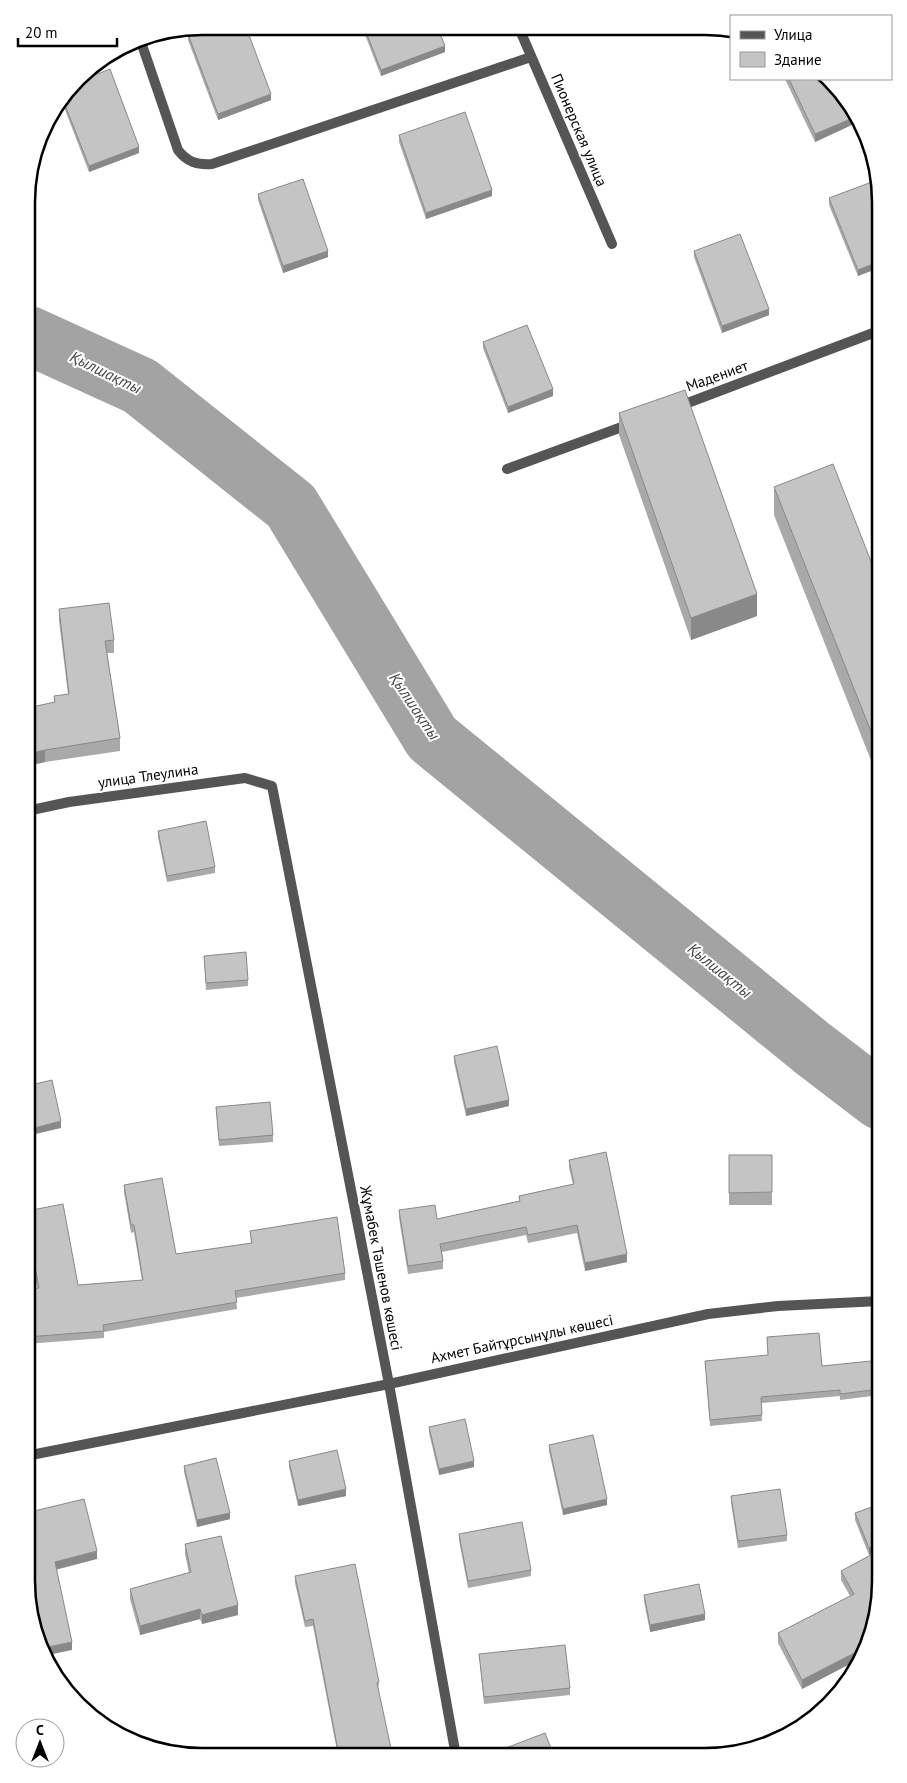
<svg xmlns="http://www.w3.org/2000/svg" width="907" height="1783" font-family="'PT Sans',sans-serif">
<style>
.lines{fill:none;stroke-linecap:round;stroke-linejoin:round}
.river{stroke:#a3a3a3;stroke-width:59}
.minor{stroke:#555;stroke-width:10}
.wall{fill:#a9a9a9}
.shaded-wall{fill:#898989}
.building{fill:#c4c4c4;stroke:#898989}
.labels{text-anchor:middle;stroke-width:4;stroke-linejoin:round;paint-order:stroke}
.street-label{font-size:15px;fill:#000;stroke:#fff}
.water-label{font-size:16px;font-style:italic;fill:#444;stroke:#fff}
.rim{fill:none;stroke:#000;stroke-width:2.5}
</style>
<rect width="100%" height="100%" fill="#fff"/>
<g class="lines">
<path class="river" d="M28,335l112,51 151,120 141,232 380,310 68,52"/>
<path class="minor" d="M519,28l93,216
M140,39l38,111c9,12 19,15 34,14l319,-107
M677,407l204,-77
M507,469l123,-45
M27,811l42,-9 176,-24 27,8 117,598 67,372
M26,1456l363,-72 319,-70 70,-8 102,-5"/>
</g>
<path class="wall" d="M362,27l76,1 7,24 -64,24z
M188,34l83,66 -53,20 -30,-80z
M785,79h42l29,44 -41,19z
M77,82l62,71 -50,19 -27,-70z
M399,135l93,61 -66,23 -27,-77z
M258,194l70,63 -45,16 -25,-73z
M829,198l52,4v65l-23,9 -29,-71z
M694,251l75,64 -47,18 -28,-76z
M483,342l70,54 -45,17 -25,-65z
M619,413l138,203 -66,24 -72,-205z
M774,487l107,100v172l-9,4 -98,-248z
M59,609l55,31v13h-7l13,85v13l-75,11 -18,4v-58l27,-5v-7l14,-2 -9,-73z
M158,831l57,36v6l-48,9 -9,-45z
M204,956l44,24v6l-42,4z
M454,1056l55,50 -43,10 -12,-54z
M216,1107l57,28v7l-54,4z
M729,1155h43v50h-43z
M569,1160l58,102 -42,9 -8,-38 -49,10 -2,-8 -84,17 1,9v8l-35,5 -9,-56v-8l38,9 82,-18v-5l54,-12 -4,-16z
M124,1185l52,69 75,-11 -1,-12 95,42v7l-109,18 1,11 -133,23v6l-78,6 1,-55 10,-1 -10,-58v-19l51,74 64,-5 -8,-48 -3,1 -7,-41z
M767,1337l55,29 58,-3v32l-40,5v-4l-79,7 1,18 -52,5 -5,-65 63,-5z
M429,1427l45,40 -35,8 -10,-42z
M549,1445l58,60 -44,10 -14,-64z
M289,1461l57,35 -48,10 -9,-39z
M184,1466l46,53 -33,8 -13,-55z
M731,1496l56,39v6l-49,7 -7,-45z
M880,1504l-13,144 -6,10 -59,31 -24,-46v-10l72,-37 -9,-16v-9l35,-19 -7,3 -14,-35v-7z
M459,1534l72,36v6l-63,12 -9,-48z
M185,1544l53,71 -36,9 -2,-5 -60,16 -10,-36v-10l59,-16 -4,-19z
M295,1576l84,106 -1,7 14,67h-54l-25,-130 -8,1 -10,-44z
M644,1595l61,25 -55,12 -6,-31z
M479,1654l91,34v7l-86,9z"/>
<path class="shaded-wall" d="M445,46v6l-64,24v-6z
M271,94v6l-53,20v-6z
M853,118l3,5 -41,19v-8z
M139,147v6l-50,19v-6z
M492,190v6l-66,23v-6z
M328,251v6l-45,16v-7z
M881,261v6l-23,9v-6z
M769,309v6l-47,18v-7z
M553,389v7l-45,17v-6z
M757,594v22l-66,24v-22z
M881,731v28l-9,4v-29z
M45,750v12l-18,4v-12z
M509,1100v6l-43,10v-7z
M61,1121v7l-34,8v-6z
M627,1254v8l-42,9v-8z
M474,1461v6l-35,8v-6z
M346,1489v7l-48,10v-6z
M607,1499v6l-44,10v-6z
M230,1513v6l-33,8v-7z
M880,1544v6l-11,5v-7z
M97,1551v8l-42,11v-8z
M238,1605v10l-36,9v-9z
M200,1609v10l-60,16v-9z
M705,1614v6l-55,12v-7z
M72,1642v8l-24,5 -5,-7z
M868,1646l-7,12 -59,31v-9z
M392,1753v3h-12z"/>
<path class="building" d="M208,26l38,1 25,67 -53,20 -30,-80z
M364,27l74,1 7,18 -64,24z
M110,69l29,78 -50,19 -26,-66 14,-18z
M789,79h38l26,39 -38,16z
M465,112l27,78 -66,23 -27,-78z
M303,179l25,72 -45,15 -25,-72z
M877,180l4,22v59l-23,9 -29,-72z
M740,234l29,75 -47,17 -28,-75z
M527,325l26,64 -45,18 -25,-65z
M685,390l72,204 -66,24 -72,-205z
M833,464l48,123v144l-9,3 -98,-247z
M109,603l5,37 -9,1 15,97 -75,12 -18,4v-46l28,-6 -1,-6 15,-2 -10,-85z
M206,821l9,46 -48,9 -9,-45z
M246,952l2,28 -42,3 -2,-27z
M497,1046l12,54 -43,9 -12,-53z
M52,1080l9,41 -34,9v-44z
M270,1102l3,33 -54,5 -3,-33z
M606,1152l21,102 -42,9 -8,-38 -49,10 -2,-8 -86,17 3,17 -35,5 -9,-56 36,-5 2,14 83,-18 -1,-5 55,-12 -5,-24z
M729,1155h43v37l-43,1z
M162,1178l14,76 76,-11 -2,-12 87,-14 8,56 -110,18 2,11 -134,23 1,6 -77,6v-48l12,-1 -12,-65v-12l36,-7 15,81 65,-5 -9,-55h-3l-7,-40z
M819,1333l3,33 49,-5v3l9,-1v26l-40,5v-4l-79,7 1,18 -52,5 -5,-59 63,-6 -1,-18z
M465,1419l9,42 -35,8 -10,-42z
M593,1435l14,64 -44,10 -14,-64z
M337,1450l9,39 -48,11 -9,-39z
M216,1458l14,55 -33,7 -13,-54z
M780,1489l7,46 -49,6 -7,-45z
M84,1499l13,52 -42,11 17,80 -29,6 -7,-11 -10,-56v-68z
M880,1504v40l-11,4 -14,-35z
M522,1522l9,48 -63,11 -9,-47z
M221,1536l17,69 -36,10 -2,-6 -60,17 -10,-37 61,-17 -6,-28z
M880,1550v42l-12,54 -66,34 -24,-47 76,-39 -13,-23z
M355,1564l24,118 -2,1 15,70 -12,3h-41l-26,-137 -8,2 -10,-45z
M699,1584l6,30 -55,11 -6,-30z
M565,1645l5,43 -86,9 -5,-43z
M545,1733l9,23h-63l-1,-2z"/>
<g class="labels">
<g class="street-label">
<text transform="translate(579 130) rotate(67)" y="5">Пионерская улица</text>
<text transform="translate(717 376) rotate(-20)" y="5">Мадениет</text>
<text transform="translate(148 776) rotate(-8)" y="5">улица Тлеулина</text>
<text transform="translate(381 1268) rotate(79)" y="5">Жұмабек Тәшенов көшесі</text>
<text transform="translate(522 1339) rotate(-12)" y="5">Ахмет Байтұрсынұлы көшесі</text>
</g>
<g class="water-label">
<text transform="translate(106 372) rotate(26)" y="6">Қылшақты</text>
<text transform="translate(415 706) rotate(56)" y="6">Қылшақты</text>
<text transform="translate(720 970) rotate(39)" y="6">Қылшақты</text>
</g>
</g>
<path d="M0 0H907V1783H0ZM202 35H705A167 167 0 0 1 872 202V1581A167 167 0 0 1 705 1748H202A167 167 0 0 1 35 1581V202A167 167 0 0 1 202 35Z" fill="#fff" fill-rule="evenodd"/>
<path class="rim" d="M202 35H705A167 167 0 0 1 872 202V1581A167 167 0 0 1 705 1748H202A167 167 0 0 1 35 1581V202A167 167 0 0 1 202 35Z"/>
<rect x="730" y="15" width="162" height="65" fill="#ffffff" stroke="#999999"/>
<rect x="740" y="31" width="25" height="8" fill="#555555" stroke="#999999"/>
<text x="774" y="40" font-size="15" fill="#000000">Улица</text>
<rect x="740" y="52" width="25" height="15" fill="#c4c4c4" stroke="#999999"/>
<text x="774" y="65" font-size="15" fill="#000000">Здание</text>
<g transform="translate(40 1743)"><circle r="24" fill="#ffffff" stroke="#999999"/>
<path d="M0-4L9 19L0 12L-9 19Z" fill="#000000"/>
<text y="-8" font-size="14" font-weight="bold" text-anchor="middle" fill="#000000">С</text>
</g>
<path d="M18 38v8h99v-8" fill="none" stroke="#000000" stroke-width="2.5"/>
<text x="25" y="38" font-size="15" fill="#000000" stroke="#ffffff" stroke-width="4" paint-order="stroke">20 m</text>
</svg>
